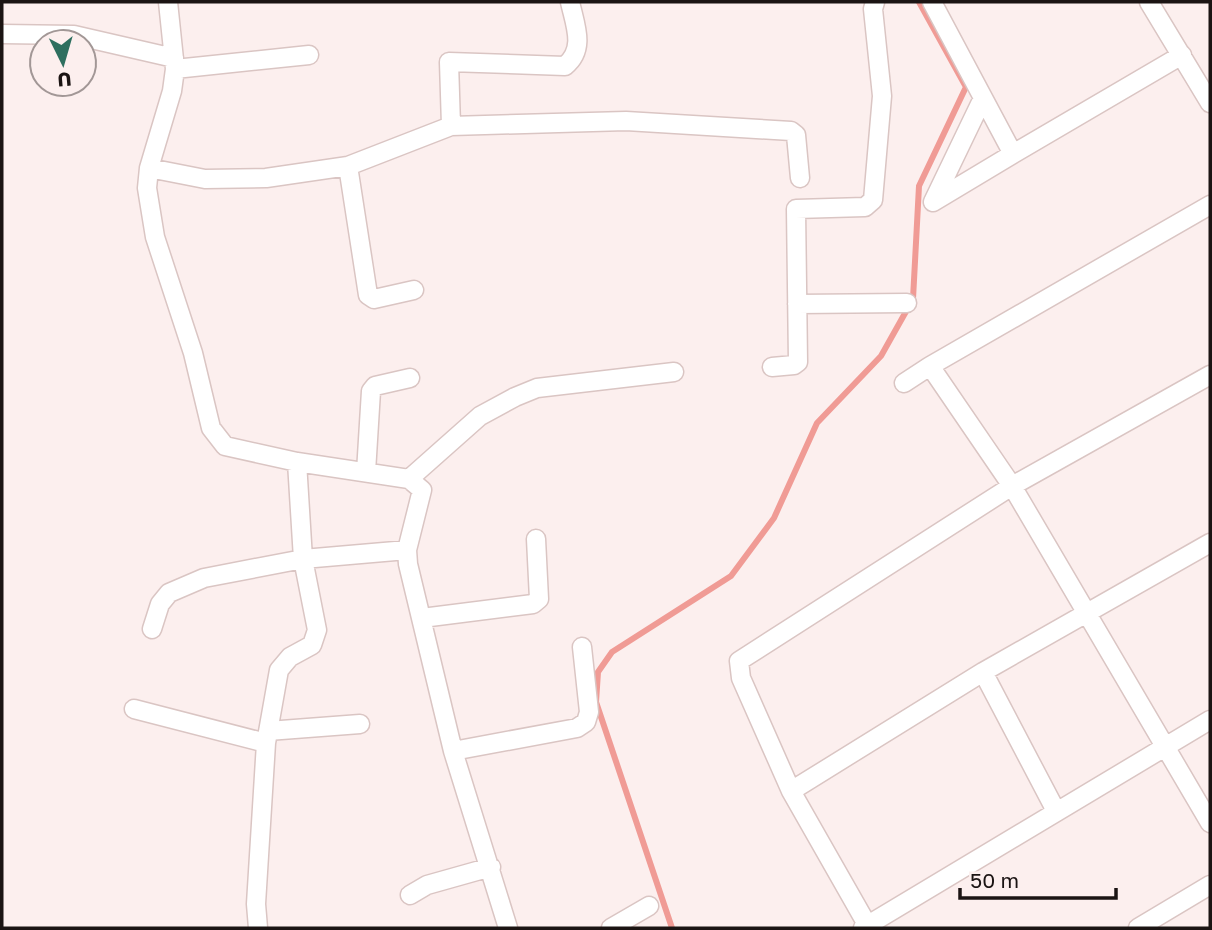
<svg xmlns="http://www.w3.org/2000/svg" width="1212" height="930" font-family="'Golos Text',sans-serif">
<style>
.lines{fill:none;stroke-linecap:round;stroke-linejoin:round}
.stream{stroke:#f09b95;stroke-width:6}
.minor-casing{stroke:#dac5c3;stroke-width:21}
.minor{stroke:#fff;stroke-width:18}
</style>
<rect width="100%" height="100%" fill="#fcefee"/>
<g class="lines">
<path class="stream" d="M672,928l-76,-226 2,-30 14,-20 119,-76 43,-58 43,-95 64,-67 32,-57 6,-113 47,-99 -47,-85"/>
<g class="minor-casing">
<path id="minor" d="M168,2l7,67 -3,22 -23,77 -2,20 8,49 38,116 18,75 14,18 72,16 112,17 13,11 -15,60 1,14 45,187 55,177
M932,2l81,152 169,-99
M1149,2l61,101
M2,34l72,1 100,23
M175,69l134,-14
M451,126l-2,-64 116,4c21,-17 10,-41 5,-64
M348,166l20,129 6,4 40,-9
M149,168l56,11 61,-1 82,-12 103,-40 175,-5 165,10 5,4 4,43
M933,202l50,-104
M933,202l80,-48
M1210,205l-280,161 82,120 198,337
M797,304l110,-1
M772,367l22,-2 4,-3 -2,-153 69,-2 8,-7 9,-104 -9,-87 2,-7
M904,383l26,-17
M366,472l5,-81 4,-5 35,-8
M409,479l71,-63 35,-19 22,-9 137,-16
M422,618l111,-14 6,-5 -3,-60
M152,629l8,-25 9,-11 35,-15 99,-19 104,-9
M983,672l73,139
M134,709l132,34
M268,731l92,-7
M453,751l124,-23 9,-6 3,-10 -7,-65
M791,791l192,-119 227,-129
M410,895l17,-10 64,-18
M258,928l-2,-24 10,-161 13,-73 11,-13 22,-12 5,-15 -14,-71 -6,-97
M611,928l38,-22
M863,928l347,-208
M869,928l-78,-137 -50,-113 -2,-17 273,-175 198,-111
M1138,928l72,-43"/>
</g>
<use href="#minor" class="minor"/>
</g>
<rect width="1212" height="930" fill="none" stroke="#1b1413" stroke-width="7"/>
<g transform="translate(63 63) rotate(175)"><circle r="33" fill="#fcefee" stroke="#a29796" stroke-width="2"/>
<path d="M0-5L12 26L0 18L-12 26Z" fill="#2e6f5f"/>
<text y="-10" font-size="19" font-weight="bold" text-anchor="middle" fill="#1b1413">U</text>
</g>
<path d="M960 888v10h156v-10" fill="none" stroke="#1b1413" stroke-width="3.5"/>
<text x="970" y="888" font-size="21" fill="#1b1413" stroke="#fcefee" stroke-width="5" paint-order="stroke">50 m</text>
</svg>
